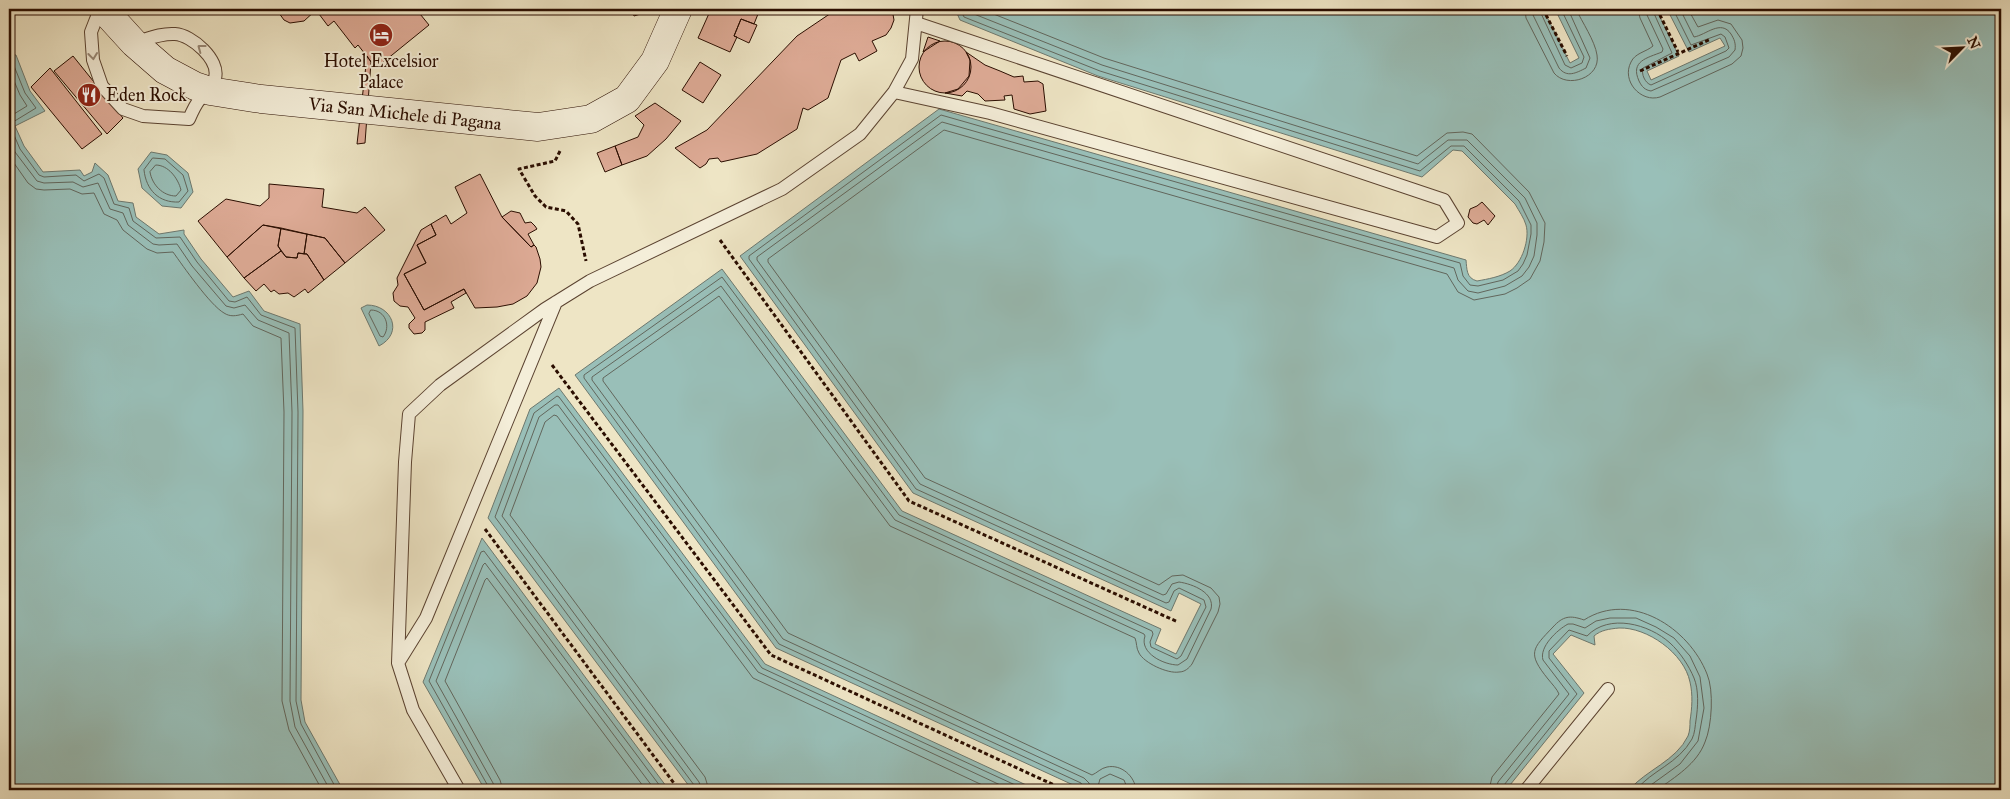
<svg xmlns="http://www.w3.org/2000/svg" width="2010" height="799" font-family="'IM FELL Great Primer',serif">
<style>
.water{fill:#99bfb8;stroke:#6d786e}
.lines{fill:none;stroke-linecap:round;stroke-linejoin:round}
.shore{stroke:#62665c;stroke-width:1}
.building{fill:#ddaa95;stroke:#2a0d00}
.lane-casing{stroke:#5b4331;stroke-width:14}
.secondary-casing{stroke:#2a0d00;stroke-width:29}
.path{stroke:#2a0d00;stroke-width:3;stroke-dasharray:4 2.5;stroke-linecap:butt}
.lane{stroke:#f4eed9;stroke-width:12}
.secondary{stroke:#f4eed9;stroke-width:28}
.oneway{stroke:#998977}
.labels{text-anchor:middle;stroke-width:4;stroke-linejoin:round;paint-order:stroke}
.poi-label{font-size:18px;fill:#2a0d00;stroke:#f4eed9}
.street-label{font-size:18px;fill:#2a0d00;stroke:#f4eed9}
</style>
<rect width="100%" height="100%" fill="#eee5c5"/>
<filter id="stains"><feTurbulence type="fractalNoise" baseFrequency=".004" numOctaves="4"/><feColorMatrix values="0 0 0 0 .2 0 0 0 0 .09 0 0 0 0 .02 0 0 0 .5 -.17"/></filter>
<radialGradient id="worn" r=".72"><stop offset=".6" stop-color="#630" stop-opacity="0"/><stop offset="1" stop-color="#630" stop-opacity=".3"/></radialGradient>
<path class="water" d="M955,9h588l27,54 9,-5 -24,-49h101l23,47 -32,15 4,9 74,-34 -5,-8 -31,14 -22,-43h334v781h-372c17,-20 47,-29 59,-54 2,-5 2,-11 2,-15 2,-13 3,-26 0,-39 -6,-29 -43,-55 -71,-54 -10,1 -18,2 -25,8l1,9 -24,-10 -18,19 31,39 -78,97h-385l-11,-5 -2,5h-24l-308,-142 -201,-273 147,-106 180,242 259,118 -6,15 21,10 25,-50 -22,-11 -8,18 -258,-118 -173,-237 199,-147 527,151c1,9 0,18 11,21 11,-2 23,-4 33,-10 12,-8 20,-32 16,-46 -2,-7 -7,-14 -11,-21l-53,-53 -9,-1 -31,27 -324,-101 -138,-56z
M9,54l7,1 14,36 15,20 -30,15 9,20 19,26 37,-2 4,6 8,-4 3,-9 13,12 10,26 15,2 3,14 23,17 25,-4v4l17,25 32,38 16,-6 15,20 36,13 3,87 -2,289 4,22 38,68h-334z
M151,152l16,3 21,18 5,19 -12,16 -19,-2 -20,-18 -4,-19z
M367,305c25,0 37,28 12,41l-18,-38z
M559,388l206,276 272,126h-345l-204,-272 42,-109z
M482,538l187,252h-184l-62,-108z"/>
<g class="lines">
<path class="shore" d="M960,9l4,8 136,54 320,100 31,-25h13l55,55 12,24v9l-4,21 -4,9 -5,7 -15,9 -25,6 -8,-1 -7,-9 -3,-13 -519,-148 -192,141v3l167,230 250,114 3,-1 5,-11 5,-3 25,12 2,7 -25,49 -4,3 -26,-12 -1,-5 3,-8 -1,-3 -253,-116 -177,-238 -138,98v3l195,266 302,139 3,7
M967,9l2,3 133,53 316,99 30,-24h19l58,58 12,25v12l-3,21 -5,11 -7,9 -17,10 -27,7 -10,-2 -10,-11 -4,-12 -512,-146 -185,135v3l163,224 243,111 3,-1 6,-10 7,-2c14,2 36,11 32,27l-24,50 -9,6c-14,0 -39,-12 -33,-29l-1,-2 -249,-114 -174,-234 -129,91v3l191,259 301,139 5,5 2,7
M981,9l123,49 313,98 30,-23 16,-1 9,2 57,58 16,31 -1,19 -4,19 -10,18 -13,9 -12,6 -31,6 -16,-8 -11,-18 -503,-144 -176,129v3l157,216 234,107 13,-9 11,-1 28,13 8,9 1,7 -2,8 -26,52c-3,4 -7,8 -13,8 -11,2 -35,-9 -40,-19 -3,-5 -2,-10 -4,-15l-245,-112 -171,-230 -116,82v3l185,252 304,142c5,-2 9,-7 15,-8 14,-3 28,9 29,23
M1525,9l1,9 28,55c13,16 47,5 43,-18 -2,-14 -15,-33 -21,-46
M1532,9l1,6 26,53c8,10 17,5 27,0l4,-10 -22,-49
M1539,9l26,56 6,3 11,-5 2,-6 -23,-48
M1638,9l2,9 13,28c-7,6 -18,7 -22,16 -10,19 10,41 29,35l72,-33 9,-8 2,-8 -1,-8 -11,-16 -13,-4 -20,7 -10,-18
M1646,9l1,6 16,34 -1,3c-15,6 -32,9 -23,29 3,6 6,9 12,10l78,-34 6,-7c1,-7 -1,-11 -4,-16 -10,-15 -25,1 -37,3l-14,-28
M1652,9l20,44 -29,15c-2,6 2,15 8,17l75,-34 3,-3 -4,-11 -4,-3 -30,11 -18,-36
M9,59l3,2 13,32 11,15 -23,14 -2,6 9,21 19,26 5,2 32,-2 8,6 15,-7 5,4 10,26 15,4 4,13 23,17 24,-1 17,25 32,39 6,1 12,-5 14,18 34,13 3,84 -2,289 5,23 36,66
M9,69l11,26 7,11 -18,11
M9,139l6,13 22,29 7,2 29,-1 10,5 15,-4 12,26 13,4 5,12 25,19 6,1 18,-1 15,22 34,40 8,2 11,-3 13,15 31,13 3,79 -2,289 5,26 35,63
M9,156l19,27 8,6 8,1 26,-1 12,5 12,-1 10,21 13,6 6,10 24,19 10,4 16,-1c10,14 37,53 51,61 6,4 12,3 19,1l10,12 28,12 3,74 -2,289 7,29 33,60
M153,158l12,1 18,16 5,16 -9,11c-20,1 -33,-12 -35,-32z
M156,165c12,0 22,13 25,25l-5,6c-13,0 -24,-11 -26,-24z
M371,310c15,0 20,17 12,27l-3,-1 -11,-22z
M489,790l-1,-4 -59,-105 52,-129 3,-1 179,239
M495,790l-2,-7 -57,-102 47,-116 2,-2 170,227
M503,790l-3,-10 -55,-99 40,-101 2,-2 159,212
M695,790l-1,-5 -199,-268 39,-104 23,-17 2,1 203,271 264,122
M702,790l-3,-8 -197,-266 37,-99 16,-12h3l200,267 253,118
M709,790l-4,-13 -195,-262 35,-93 9,-7 3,1 196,262 240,112
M1097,790l3,-11 10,-5 14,6 4,10
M1489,790l3,-13 67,-83c-2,-5 -7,-10 -11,-15 -21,-26 -16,-30 5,-52 10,-11 17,-12 31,-7 47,-30 105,8 123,54 7,16 5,52 -2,68 -8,22 -30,35 -48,48
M1496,790l2,-8 71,-88 -26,-34c-4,-13 14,-30 25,-36h5l12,4 11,-7 14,-3h26l20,9 18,11 16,18 10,21 4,31 -6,33 -18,23 -36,26
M1502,790l2,-5 73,-91 -28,-36v-7l20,-21 18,6c22,-23 62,-12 83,7 10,9 19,23 24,35 5,12 4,29 2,42 -1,6 -1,13 -4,19 -14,25 -40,31 -56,51"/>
</g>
<path class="building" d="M276,9h140l13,16 -53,43 -18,-23 -3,3 -21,-27 -6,5 -12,-16 -12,11 -14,2 -6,-3z
M631,9h20l-1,2 -16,5z
M711,9h49l-6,15 -13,-5 -7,17 3,1 -7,15 -32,-14z
M837,9h55l2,11 -3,8 -5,7 -14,6 5,10 -18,10 -4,-8 -14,7 -13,38 -20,12 -5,-2 -6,21 -40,25 -36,8 -3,-4 -9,1 -3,5 -6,4 -25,-20 32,-18 90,-94z
M741,19l16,6 -8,18 -15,-7z
M928,37l12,4 -17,11z
M919 67a26 26 0 1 1 52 0a26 26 0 1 1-52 0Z
M966,52l19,13 15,6 14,6 9,-1 1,6 14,-1 5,3 3,27 -16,3 -16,-5 -2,-14 -8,1 1,4 -20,1 -7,-7 -11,-3 -5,5 -17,-3 13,-4 11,-13 1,-16z
M73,56l50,62 -16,16 -53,-63z
M367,56l4,6 -6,81 -8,1z
M700,62l21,13 -18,28 -21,-13z
M50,68l52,66 -20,15 -51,-62z
M655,103l26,18 -15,18 -19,17 -25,9 -7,-19 23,-9 6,-12 -9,-9z
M615,146l7,19 -17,7 -8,-19z
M480,174l22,43 29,30 3,-2 2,2 4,12 1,8 -4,16 -10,13 -14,8 -16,3 -22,1 -11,-19 -40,21 -20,-36 22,-11 -9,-18 19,-10 -5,-11 15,-9 5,9 16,-11 -12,-26z
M269,184l55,5 -2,18 35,6 8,-6 20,23 -40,33 -20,-25 -62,-13 -36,32 -29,-36 28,-22 34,7 9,-8z
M1482,202l13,14 -7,9 -4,-5 -7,4 -4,-1 -5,-6 2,-8 7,-3z
M511,211l9,2 5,10 6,-1 4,4 2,3 -9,5 6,11 -3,2 -29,-30z
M431,224l5,11 -19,10 9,18 -22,11 20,36 40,-21 2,4 -15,9 3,6 -29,14v8l-3,3 -8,1 -5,-6v-4l6,-6 -7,-11 -8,-1 -6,-5 -1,-8 5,-8 -1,-7 24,-48z
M263,225l18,3 -3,18 3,5 -37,27 -17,-21z
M281,228l26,6 -3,20 -6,-1 -1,5 -11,-1 -8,-11z
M307,234l18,4 20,25 -21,17 -17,-26h-3z
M281,251l5,6 11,1 1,-5 9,1 17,26 -16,13 -3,-4 -11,8 -6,-4 -9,1 -5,-4 -3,2 -7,-8 -8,7 -12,-13z"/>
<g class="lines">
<g class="lane-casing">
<path id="lane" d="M100,9l-9,23 2,28 9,26 21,23 20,7 46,3c3,-7 6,-14 11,-20 7,-10 11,-6 15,-21 5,-18 -23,-43 -40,-44 -15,-1 -27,5 -41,9
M894,92l96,21 447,124 21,-14 -14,-23 -528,-177
M398,663l28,-45 130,-316
M459,790l-46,-80 -15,-47 7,-201 4,-48 31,-29 105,-76 45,-28 192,-92 78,-55 34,-42 18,-33 5,-50
M1526,790l82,-101"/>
</g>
<g class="secondary-casing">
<path id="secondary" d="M103,9l31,34 31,27 30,16 15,5 51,8 277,28 53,-8 36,-20 28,-38 23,-52"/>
</g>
<path class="path" d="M1543,9l24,47
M1657,9l21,43
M1640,71l71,-32
M560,151l-5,10 -36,8 16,27 11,11 20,4 12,13 8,37
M720,240l189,261 269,121
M552,365l219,290 294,135
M485,529l194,261"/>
<use href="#lane" class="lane"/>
<use href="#secondary" class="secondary"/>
</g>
<defs><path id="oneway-chevron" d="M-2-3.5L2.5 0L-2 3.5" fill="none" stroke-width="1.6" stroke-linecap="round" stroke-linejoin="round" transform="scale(1.25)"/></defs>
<g class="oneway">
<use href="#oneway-chevron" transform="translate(201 48) rotate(-143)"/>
<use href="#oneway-chevron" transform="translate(93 56) rotate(83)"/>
</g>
<defs>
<g id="hotel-disc" transform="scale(1.25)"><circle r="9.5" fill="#8f2418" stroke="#f4eed9"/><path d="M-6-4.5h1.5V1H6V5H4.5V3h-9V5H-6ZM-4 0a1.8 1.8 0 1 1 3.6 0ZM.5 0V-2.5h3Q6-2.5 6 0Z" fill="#fff"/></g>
<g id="restaurant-disc" transform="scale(1.25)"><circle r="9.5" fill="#8f2418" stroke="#f4eed9"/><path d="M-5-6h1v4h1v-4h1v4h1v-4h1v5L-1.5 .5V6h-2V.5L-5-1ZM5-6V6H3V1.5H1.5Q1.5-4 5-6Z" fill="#fff"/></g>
</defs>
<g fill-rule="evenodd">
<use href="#hotel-disc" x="381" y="35"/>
<use href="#restaurant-disc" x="89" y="95"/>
</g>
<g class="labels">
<g class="poi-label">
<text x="381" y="67">Hotel Excelsior<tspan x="381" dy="21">Palace</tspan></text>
<text x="106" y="101" text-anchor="start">Eden Rock</text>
</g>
<g class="street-label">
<text transform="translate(405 114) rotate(6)" y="6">Via San Michele di Pagana</text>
</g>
</g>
<rect width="2010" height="799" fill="none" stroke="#eee5c5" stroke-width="30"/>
<rect x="10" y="10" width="1990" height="779" fill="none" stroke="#2a0d00" stroke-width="2.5"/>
<rect x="15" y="15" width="1980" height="769" fill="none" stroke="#2a0d00"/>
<g transform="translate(1962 48) rotate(66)" stroke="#f4eed9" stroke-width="4" paint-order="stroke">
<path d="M0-4L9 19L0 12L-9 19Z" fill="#2a0d00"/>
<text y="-8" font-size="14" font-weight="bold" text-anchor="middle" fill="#2a0d00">N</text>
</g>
<rect width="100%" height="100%" filter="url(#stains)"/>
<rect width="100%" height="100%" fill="url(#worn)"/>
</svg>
